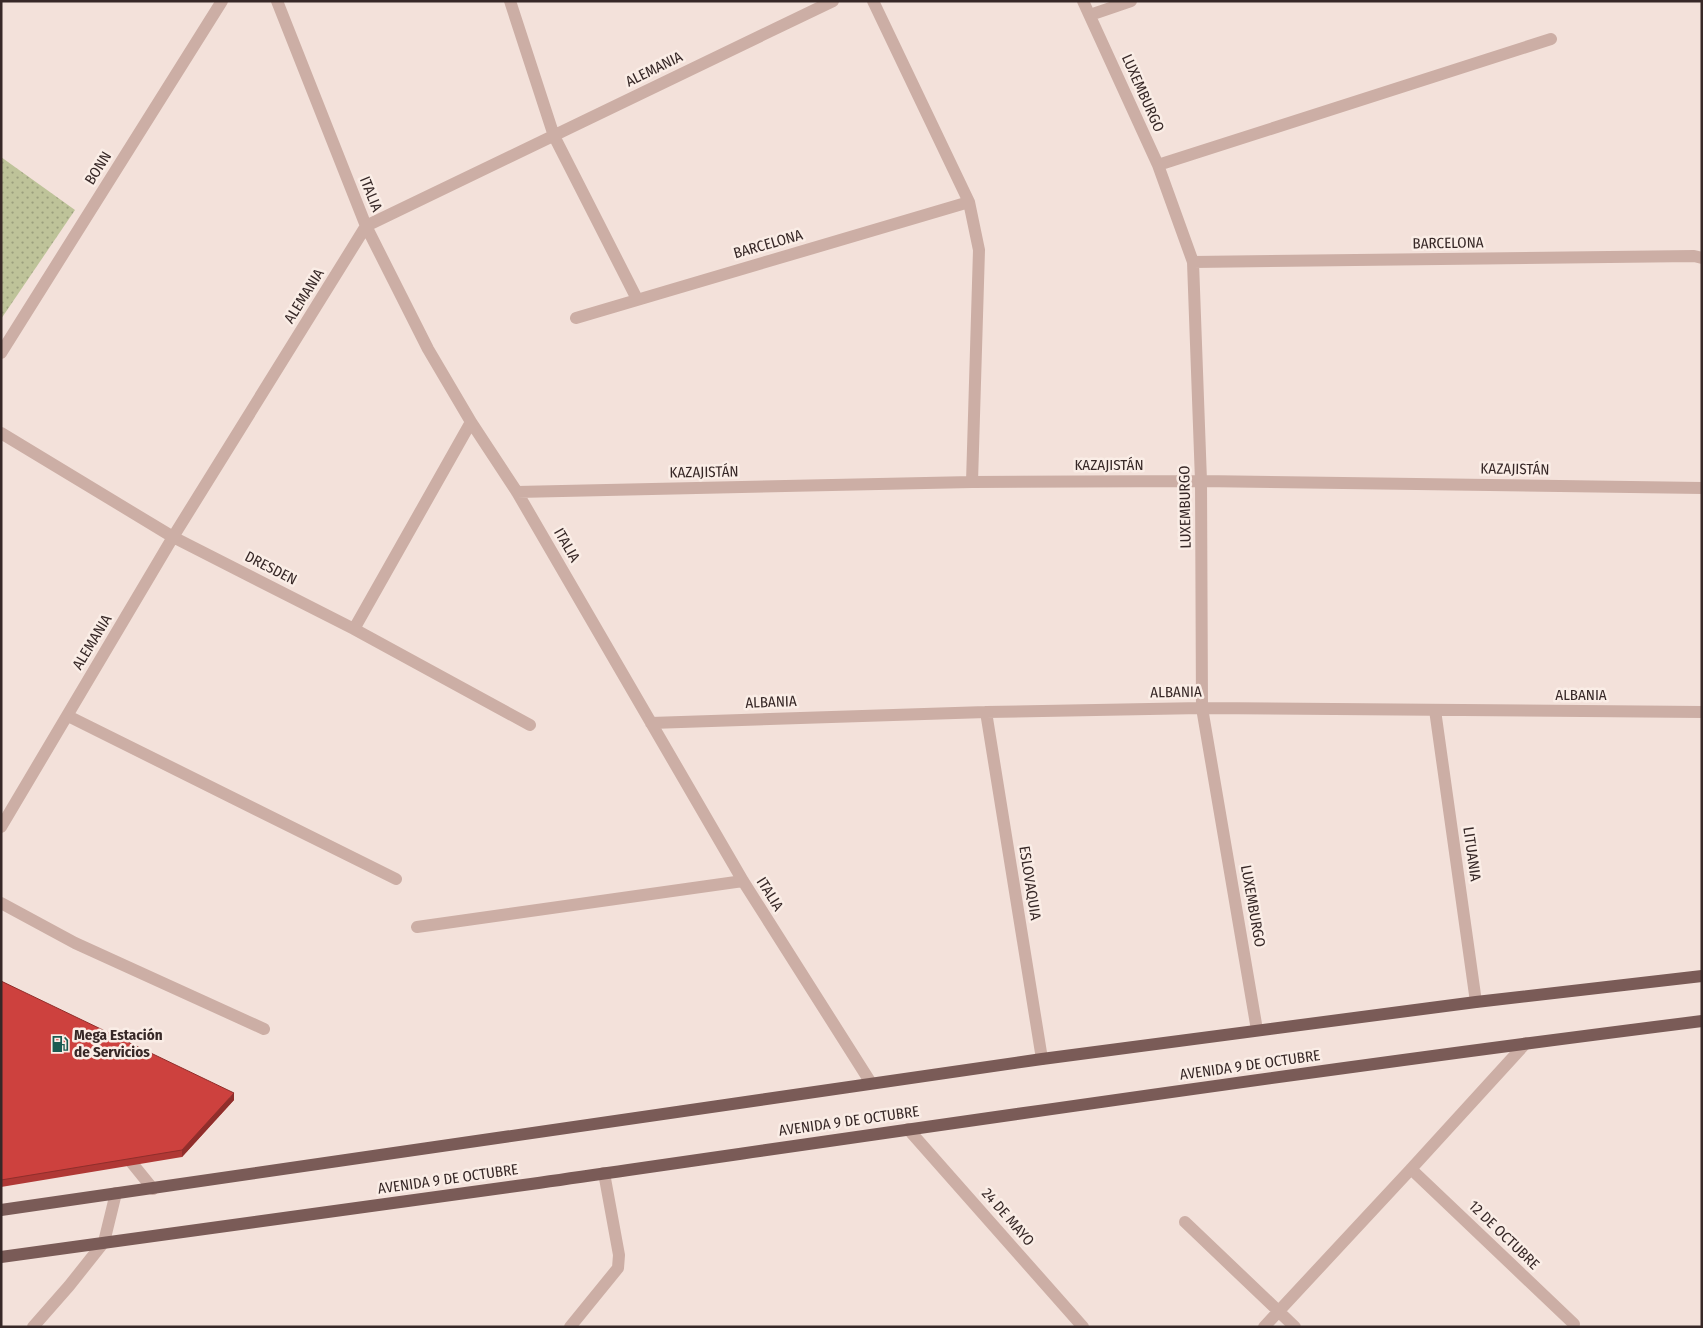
<svg xmlns="http://www.w3.org/2000/svg" width="1703" height="1328" font-family="'Fira Sans Condensed',sans-serif">
<style>
.park{fill:url(#park-dots)}
.lines{fill:none;stroke-linecap:round;stroke-linejoin:round}
.lane{stroke:#ccaea5;stroke-width:12}
.street{stroke:#ccaea5;stroke-width:12}
.primary{stroke:#7a5b57;stroke-width:12}
.wall{fill:#b03835}
.shaded-wall{fill:#902e2b}
.building{fill:#cd413e;stroke:#902e2b}
.labels{text-anchor:middle;stroke-width:5;stroke-linejoin:round;paint-order:stroke}
.street-label{font-size:15px;fill:#372827;stroke:#faede6}
.poi-label{font-size:15px;font-weight:bold;fill:#372827;stroke:#faede6;text-anchor:start}
</style>
<defs>
<pattern id="park-dots" width="8" height="8" patternUnits="userSpaceOnUse" patternTransform="scale(1.25)"><rect width="8" height="8" fill="#bec399"/><path d="M2 2h.1M6 6h.1" fill="none" stroke="#9b9e7d" stroke-width="1.8" stroke-linecap="round"/></pattern>
</defs>
<rect width="100%" height="100%" fill="#f3e1da"/>
<path class="park" d="M1,157l74,53 -74,109z"/>
<g class="lines">
<path class="lane" d="M123,1152l30,37"/>
<path class="street" d="M277,1l89,225 62,123 43,73 46,70 226,389 128,202
M510,1l44,135 83,163
M873,1l96,201 10,48 -7,232
M1083,1l75,164 35,97 8,219 1,227 55,322
M1090,15l41,-14
M1158,165l393,-126
M1193,262l501,-6 8,2
M576,318l393,-116
M1,353l221,-352
M1,433l172,104 181,92 176,96
M517,492l455,-10 229,-1 501,7
M354,629l117,-207
M1435,710l41,292
M986,712l56,347
M68,716l328,163
M651,723l335,-11 216,-4 500,4
M1,827l172,-290 193,-311 467,-225
M1,903l74,40 189,86
M417,927l326,-46
M908,1129l175,198
M1411,1169l163,155
M1185,1222l110,105
M33,1327l36,-41 35,-44 12,-49
M570,1327l48,-59 1,-13 -15,-82
M1264,1327l147,-158 115,-126"/>
<path class="primary" d="M1,1210l1041,-151 434,-57 226,-26
M1,1257c177,-25 354,-48 530,-73 390,-56 780,-114 1171,-163"/>
</g>
<path class="wall" d="M1,981l233,119 -52,57 -181,30z"/>
<path class="shaded-wall" d="M234,1093v7l-52,57v-7z"/>
<path class="building" d="M1,981l233,112 -52,57 -181,30z"/>
<defs>
<g id="fuel-bare" transform="scale(1.35)"><path d="M-5.5-6h7V0h2V4h1.3V-2.5L3-4.5l.8-.8L6-3V5H2.5V1h-1V6h-7ZM-4.2-4.7v3.2H.2V-4.7Z" fill="#1a5b51" stroke="#faede6" stroke-width="2.5" paint-order="stroke"/></g>
</defs>
<g fill-rule="evenodd">
<use href="#fuel-bare" x="60" y="1044"/>
</g>
<g class="labels">
<g class="street-label">
<text transform="translate(654 69) rotate(-26)" y="5">ALEMANIA</text>
<text transform="translate(1143 93) rotate(66)" y="5">LUXEMBURGO</text>
<text transform="translate(98 168) rotate(-58)" y="5">BONN</text>
<text transform="translate(371 194) rotate(68)" y="5">ITALIA</text>
<text transform="translate(1448 243) rotate(-1)" y="5">BARCELONA</text>
<text transform="translate(768 244) rotate(-16)" y="5">BARCELONA</text>
<text transform="translate(304 296) rotate(-58)" y="5">ALEMANIA</text>
<text x="1109" y="470">KAZAJISTÁN</text>
<text transform="translate(1515 469) rotate(1)" y="5">KAZAJISTÁN</text>
<text transform="translate(704 472) rotate(-1)" y="5">KAZAJISTÁN</text>
<text transform="translate(1185 507) rotate(-91)" y="5">LUXEMBURGO</text>
<text transform="translate(567 545) rotate(60)" y="5">ITALIA</text>
<text transform="translate(271 568) rotate(27)" y="5">DRESDEN</text>
<text transform="translate(92 642) rotate(-59)" y="5">ALEMANIA</text>
<text transform="translate(1176 692) rotate(-1)" y="5">ALBANIA</text>
<text x="1581" y="700">ALBANIA</text>
<text transform="translate(771 702) rotate(-2)" y="5">ALBANIA</text>
<text transform="translate(1472 854) rotate(82)" y="5">LITUANIA</text>
<text transform="translate(1030 883) rotate(81)" y="5">ESLOVAQUIA</text>
<text transform="translate(770 894) rotate(58)" y="5">ITALIA</text>
<text transform="translate(1253 906) rotate(80)" y="5">LUXEMBURGO</text>
<text transform="translate(1250 1065) rotate(-8)" y="5">AVENIDA 9 DE OCTUBRE</text>
<text transform="translate(849 1121) rotate(-8)" y="5">AVENIDA 9 DE OCTUBRE</text>
<text transform="translate(448 1179) rotate(-8)" y="5">AVENIDA 9 DE OCTUBRE</text>
<text transform="translate(1008 1217) rotate(49)" y="5">24 DE MAYO</text>
<text transform="translate(1504 1235) rotate(44)" y="5">12 DE OCTUBRE</text>
</g>
<g class="poi-label">
<text x="74" y="1040">Mega Estación<tspan x="74" dy="17">de Servicios</tspan></text>
</g>
</g>
<rect width="1703" height="1328" fill="none" stroke="#372827" stroke-width="5"/>
</svg>
